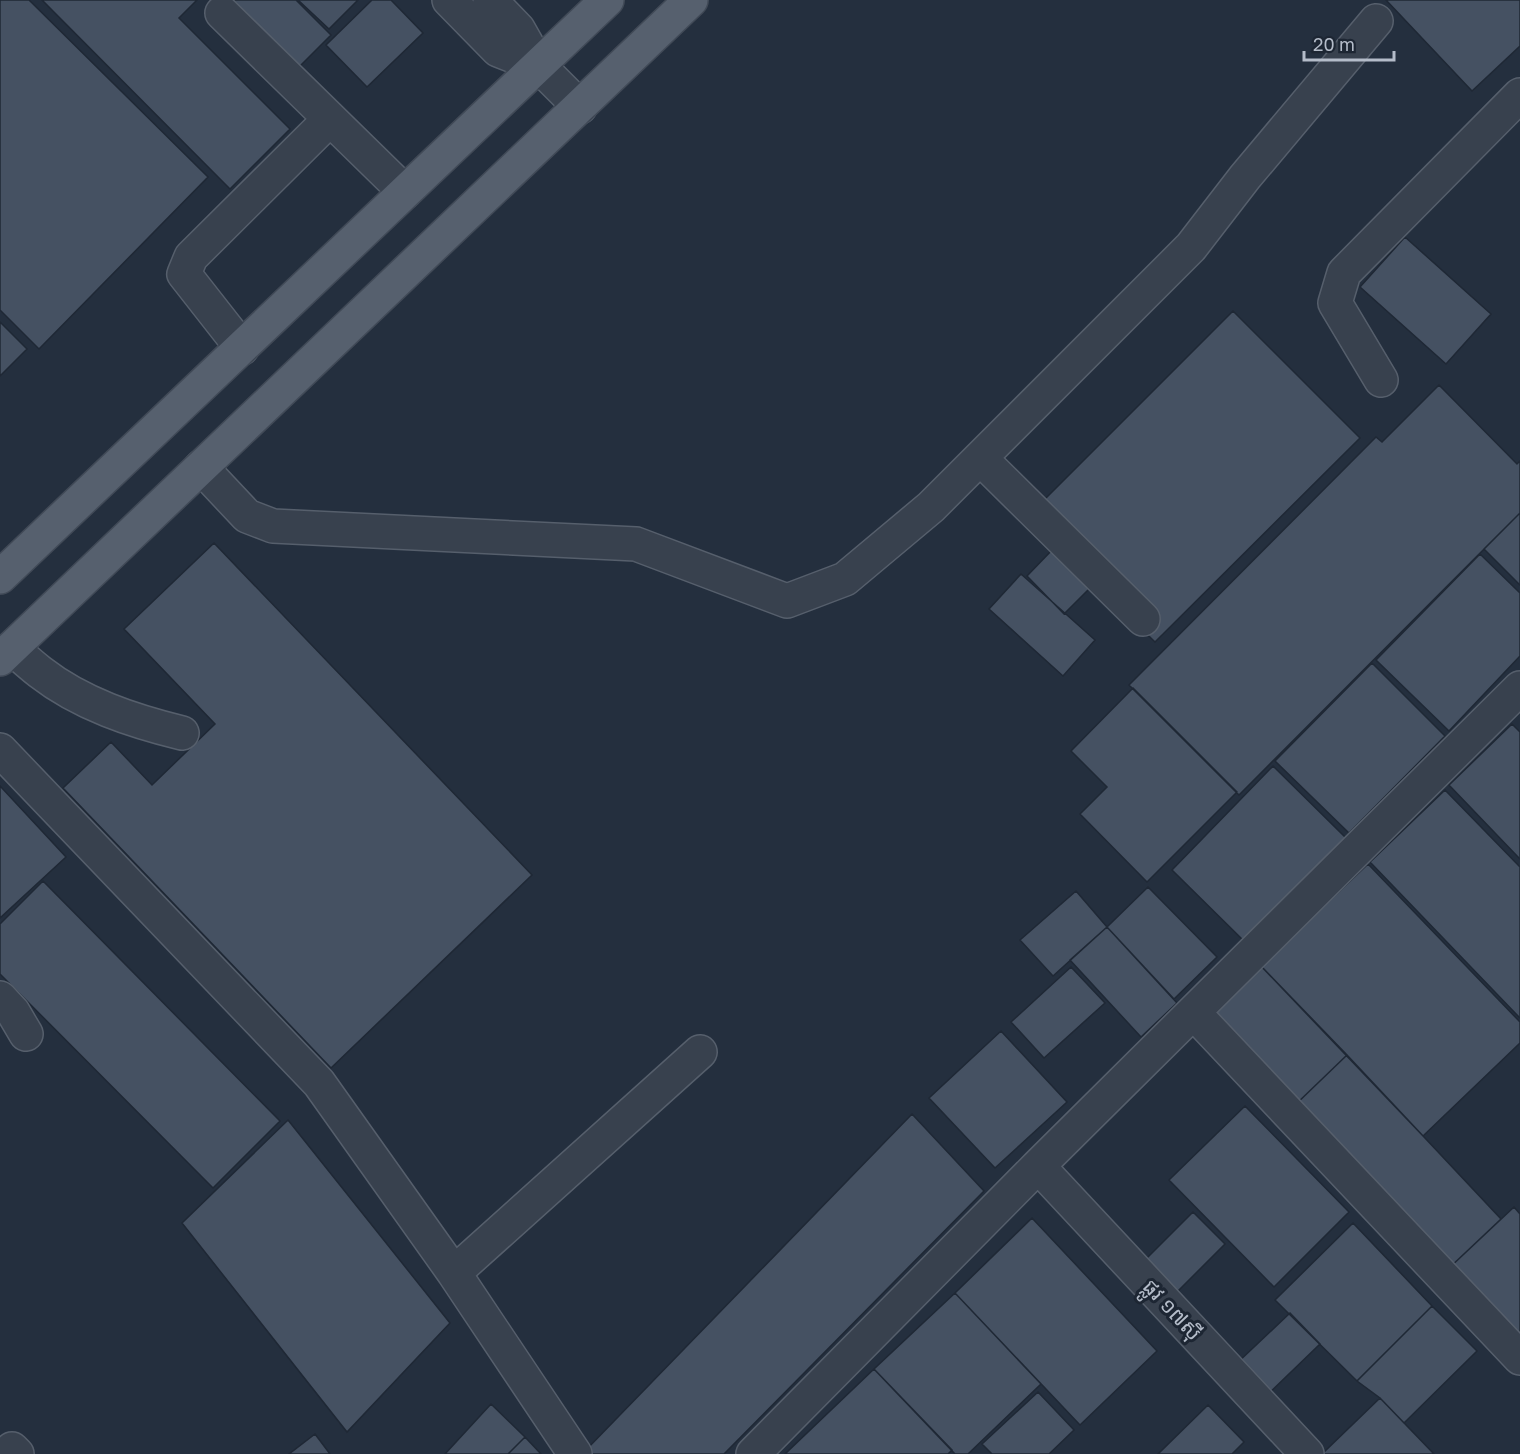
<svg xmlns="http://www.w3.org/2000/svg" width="1520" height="1454" font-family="'Golos Text','Noto Sans Khmer',sans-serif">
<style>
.building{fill:#455162;stroke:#1f2835;stroke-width:1.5}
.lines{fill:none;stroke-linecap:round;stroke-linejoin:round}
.minor-casing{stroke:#565f6c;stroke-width:36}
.major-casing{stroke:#414a57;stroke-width:36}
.minor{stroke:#38414e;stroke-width:33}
.major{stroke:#56606e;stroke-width:33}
.labels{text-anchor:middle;stroke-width:6;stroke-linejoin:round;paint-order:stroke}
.street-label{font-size:21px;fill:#b4bcc9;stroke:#1d2633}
</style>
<rect width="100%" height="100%" fill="#242f3e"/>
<path class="building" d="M0,0h29l179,177 -169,172 -39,-39z
M42,0h155l-18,18 111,111 -60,60z
M222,0h74l35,35 -37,37z
M298,0h60l-29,29z
M372,0h19l32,33 -56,54 -41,-42z
M1386,0h134v46l-48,45z
M1405,237l86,77 -45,50 -86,-77z
M1233,311l127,127 -205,204 -60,-59 -31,31 -37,-38 26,-27 -29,-29z
M0,322l27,27 -27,27z
M1439,385l78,79 3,-3v52l-281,282 -110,-110 247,-248 6,5z
M1520,513v72l-36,-36z
M214,543l318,332 -201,193 -268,-280 48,-46 41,43 63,-61 -91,-95z
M1480,554l40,39v63l-71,75 -73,-71z
M1021,574l74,66 -32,36 -74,-67z
M1372,663l73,73 -96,97 -74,-72z
M1133,688l104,104 -90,90 -67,-68 27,-27 -36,-36z
M1512,724l8,8v127l-71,-74z
M1273,766l74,73 -101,104 -74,-73z
M0,786l66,71 -66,61z
M1445,790l75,77v151l-150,-156z
M1368,864l152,158v21l-97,93 -162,-170z
M43,881l237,240 -67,67 -213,-214v-50z
M1148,887l69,70 -43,42 -67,-72z
M1076,891l31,36 -54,49 -33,-36z
M1107,927l70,76 -36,34 -71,-77z
M1261,966l86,89 -54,52 -85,-90z
M1071,967l34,36 -61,55 -33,-36z
M1001,1031l66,71 -72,66 -66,-70z
M1347,1055l154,164 -54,51 -154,-163z
M1245,1106l104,106 -75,75 -105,-107z
M912,1114l72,77 -260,263h-137l-2,-3z
M288,1120l162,203 -103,109 -165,-209z
M1514,1207l6,7v134l-73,-78z
M1193,1212l32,32 -56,56 -32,-32z
M1032,1218l125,133 -77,74 -125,-132z
M1353,1223l79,83 -75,75 -82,-81z
M955,1293l86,91 -73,70h-13l-81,-85z
M1432,1306l45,45 -73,72 -24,-25 -23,-17z
M1290,1313l30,31 -55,53 -30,-32z
M874,1369l78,81 -4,4h-163z
M1038,1392l36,38 -25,24h-57l-10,-10z
M1380,1398l54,56h-112z
M491,1404l34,33 -17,17h-63z
M1208,1405l36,37 -12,12h-74z
M315,1434l15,20h-41z
M525,1437l16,17h-33z"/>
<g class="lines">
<g class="minor-casing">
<path id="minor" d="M449,0l49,50 41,16
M490,0l28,29 21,37 41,41
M222,13l183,179
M242,348l-58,-74 7,-17 139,-138
M1381,380l-46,-77 9,-30 176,-178
M980,458l163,161
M201,467l46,49 26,10 363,18 151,57 58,-22 86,-72 260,-260 54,-70 131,-156
M12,648c9,8 19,17 28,24 41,32 93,49 142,61
M0,750l319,333 135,190 121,181
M0,998l13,14 13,22
M1194,1013l326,345
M1038,1166l269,288
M454,1273l246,-221
M12,1449l5,5
M753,1454l285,-288 482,-478"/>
</g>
<g class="major-casing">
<path id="major" d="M0,577l607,-577
M0,659l691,-659"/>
</g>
<use href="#minor" class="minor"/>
<use href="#major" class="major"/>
</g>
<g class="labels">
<g class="street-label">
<text transform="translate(1172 1310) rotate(47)" y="7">ផ្លូវ ១៧ស៊ី</text>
</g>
</g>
<path d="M1304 51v9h90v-9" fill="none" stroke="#b4bcc9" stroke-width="3"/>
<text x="1313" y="51" font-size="18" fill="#b4bcc9" stroke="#1d2633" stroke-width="4.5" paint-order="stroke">20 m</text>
</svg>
